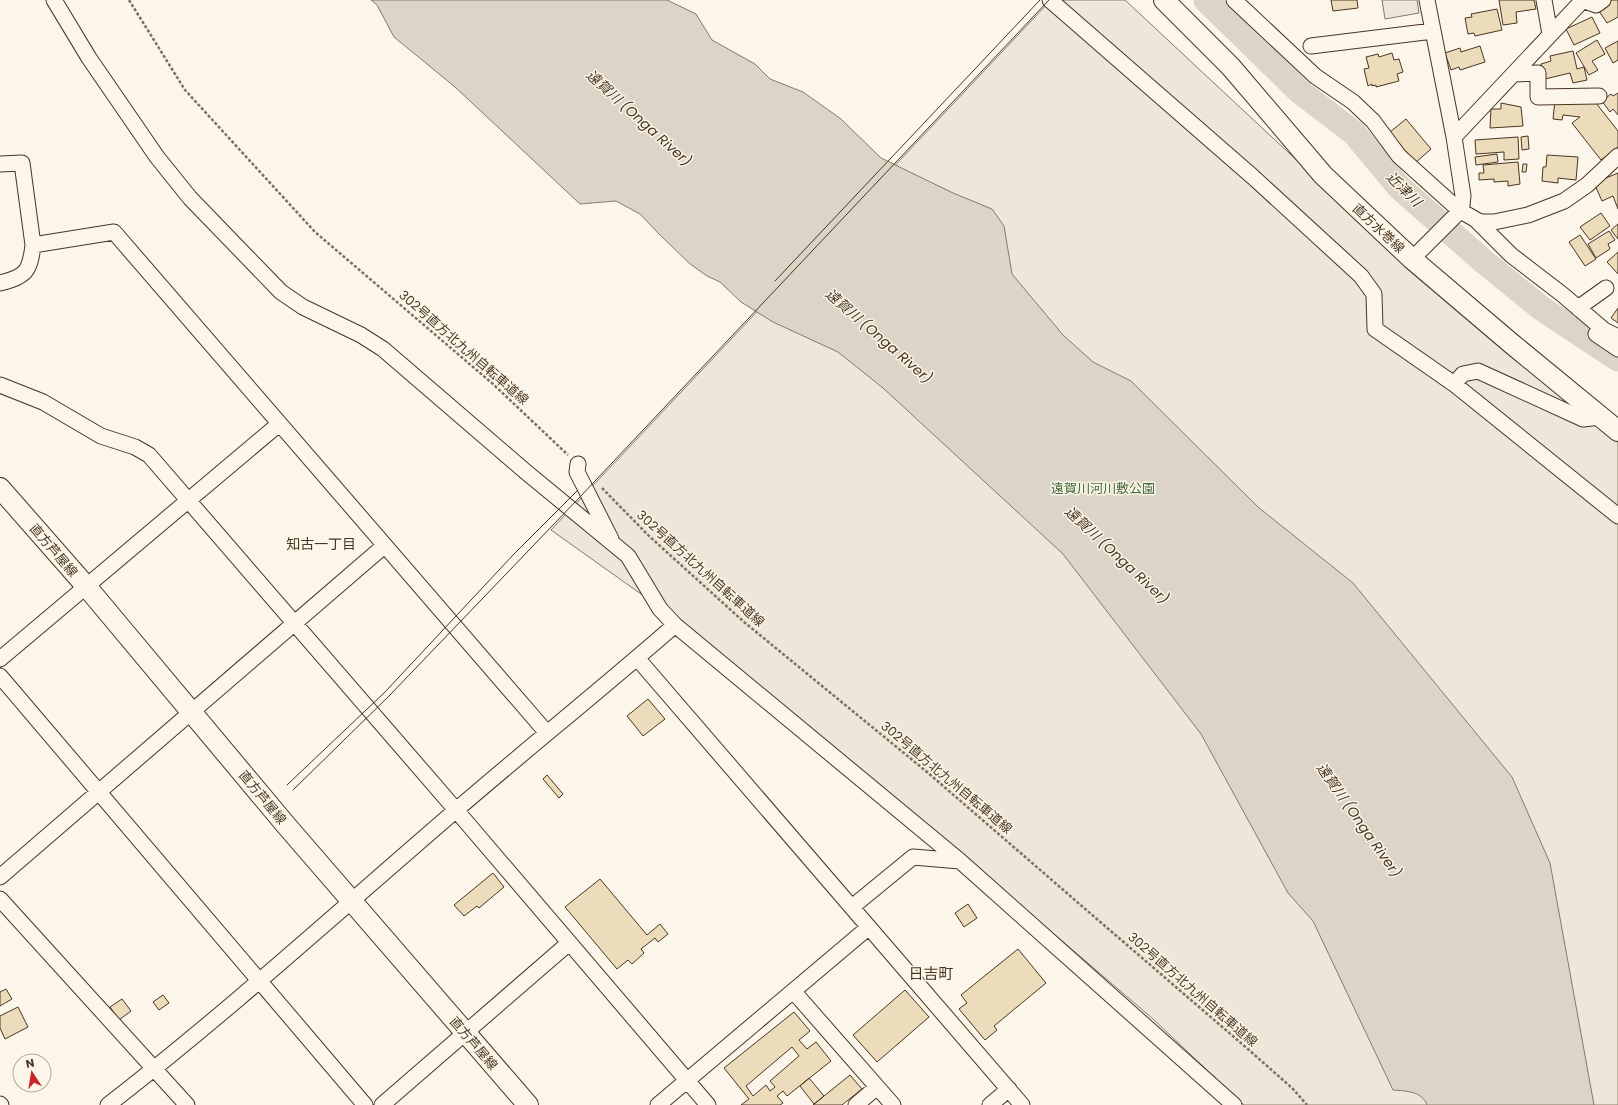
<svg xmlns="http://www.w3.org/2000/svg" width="1618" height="1105" font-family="Poppins,'Noto Sans JP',sans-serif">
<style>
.green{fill:#ede6d9;stroke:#887966}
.parking{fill:#ede7d9;stroke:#887966}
.water{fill:#dcd4c6;stroke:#887966}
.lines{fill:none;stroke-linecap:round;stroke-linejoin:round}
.river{stroke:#dcd4c6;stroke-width:25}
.building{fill:#ecdcbc;stroke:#4a3520;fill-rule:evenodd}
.minor-casing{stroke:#4a3520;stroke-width:17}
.major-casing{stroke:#4a3520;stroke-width:22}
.path{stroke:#7f6f5c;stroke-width:2.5;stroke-dasharray:3 2;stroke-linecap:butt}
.minor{stroke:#fbf6e9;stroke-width:15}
.major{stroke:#fbf6e9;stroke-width:20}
.tram{stroke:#4a3520;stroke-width:1}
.labels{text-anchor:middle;stroke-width:3;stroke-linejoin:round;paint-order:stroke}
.street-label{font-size:13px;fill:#4a3520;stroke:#fbf6e9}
.park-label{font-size:13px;fill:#436837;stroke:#fbf6e9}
.water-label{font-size:14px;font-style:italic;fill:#4a3520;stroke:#fbf6e9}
.neighbourhood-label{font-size:14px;fill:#4a3520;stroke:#fbf6e9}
.quarter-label{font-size:15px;fill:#4a3520;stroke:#fbf6e9}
</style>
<rect width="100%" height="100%" fill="#fbf6e9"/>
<path class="green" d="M1051,0h74l284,265 209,177v663h-374l-91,-86 -184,-158 -276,-230 -142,-101z"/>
<path class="parking" d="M1382,0h35l2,13 -34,6z"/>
<path class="water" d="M371,0h296l29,14 16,26 43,24 15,15 33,13 38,27 40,39 72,35 39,16 12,17 8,48 51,61 30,27 38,19 127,126 95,76 159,194 38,86 44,242h-167c-5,-14 -21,-14 -34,-15l-80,-169 -25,-28 -87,-159 -138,-180 -180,-166 -45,-36 -65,-30 -32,-20 -21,-20 -13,-6 -18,-13 -30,-29 -19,-20 -24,-13 -36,3 -125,-117 -61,-50 -17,-32z"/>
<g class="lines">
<path class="river" d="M1206,0l93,91 55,42 45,54 83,73 59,48 77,51"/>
</g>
<path class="building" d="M1331,0h26l1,8 -25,3z
M1499,0h35l2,9 -20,3 1,11 -14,2z
M1609,0h9v17l-11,6 -10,-15z
M1497,9l5,21 -27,6 -1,-3 -6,1 -3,-16 7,-1 -1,-3z
M1592,17l8,16 -26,12 -8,-16z
M1597,40l8,14 -13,7 6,9 -9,5 -13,-22z
M1618,41v19l-5,3 -8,-15z
M1480,46l5,16 -25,8 -1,-3 -8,3 -6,-17 15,-5 1,4z
M1573,51l4,18 7,-2 3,13 -14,3 -3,-10 -25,6 -4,-15 10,-3 -1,-5z
M1392,53l2,7 5,-1 4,13 -6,2 2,7 -23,6v-2l-4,1v-2l-4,2 -4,-17 5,-1 -3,-11 12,-3 1,3z
M1618,93v22l-5,-6 -3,3 -8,-11 9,-7 2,2z
M1555,100l41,3 22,28v16l-17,13 -29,-37 8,-6 -17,-2 -1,5 -9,-1z
M1501,103l20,4 2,19 -33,2 1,-19h10z
M1406,119l25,30 -16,14 -25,-31z
M1528,136l1,13 -7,1 -1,-13z
M1518,137l1,22 -15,1v-8l-28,2 -1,-14z
M1497,154l1,8 -22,3 -1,-8z
M1547,155l31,2 -2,23 -18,-2v5l-16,-2 1,-14h3z
M1518,162l2,22 -12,2v-5l-14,1v-3l-15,1v-7h5l-1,-8z
M1523,164h4l-1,8h-4z
M1618,173v36l-5,-13 -11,5 -8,-18z
M1601,213l9,13 -20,14 -10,-13z
M1618,224v15l-7,-9z
M1609,231l6,9 -7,4 2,5 -14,9 -8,-14z
M1580,235l16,24 -11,7 -16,-24z
M1618,252v22l-11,-12z
M1618,308v15l-7,-5z
M648,699l17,20 -22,17 -16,-20z
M547,775l16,19 -4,4 -16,-19z
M493,873l11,14 -25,21 -2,-2 -13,10 -10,-11z
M600,879l47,56 13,-11 8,10 -10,8 -3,-4 -14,11 3,4 -12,11 -4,-4 -11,9 -52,-62z
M968,904l9,14 -13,9 -9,-14z
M1018,949l28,34 -52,43 3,4 -12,10 -26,-31 8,-6 -6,-8z
M6,989l6,10 -12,7v-14z
M905,990l24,27 -52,45 -24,-27z
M163,995l6,8 -10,7 -6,-8z
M122,999l9,12 -12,9 -9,-13z
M18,1007l10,20 -23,12 -5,-11v-12z
M794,1012l16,19 -11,9 8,9 9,-7 15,19 -44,35 -4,-5 -6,5 6,7 -3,2h-39l8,-6 -25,-31zM792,1047l7,9 -29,25 5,6 -5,4 -4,-6 -13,11 -7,-10z
M850,1075l12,14 -20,16h-29z
M809,1078l15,18 -10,8 -14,-18z"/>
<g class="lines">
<g class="minor-casing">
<path id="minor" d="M54,0l35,58 68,99 33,41 91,94 22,15 58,28 22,14 143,123 102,84 32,53 15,16 285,236 274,244
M1050,0l203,177 108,99 13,18 1,35 79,55 164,132
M1234,0l81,76 38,26 20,19 26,35 60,54 21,12h14l34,-7 36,-14 23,-16 31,-29
M1544,0l6,34
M1582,0l14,5 7,-5
M1311,46l122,-15
M1514,74l24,-1v24l61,-1
M1454,137l129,-137
M0,164l22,-1 11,82 81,-13 433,501
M1476,220l35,35 52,40 41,35 14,7
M1412,259l43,-43 7,-11 1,-9 -9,-59 -27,-137
M0,283c26,-6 30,-12 33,-38
M1578,308l28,-20
M1596,334l22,15
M1454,384l9,-10 15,-3 105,48 17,-2
M0,385l43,17 58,34 34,11 14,8 307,355 252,295
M578,464l-1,8 34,67
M637,658l385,447
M0,659l279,-235
M0,676l365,429
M0,877l384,-331
M0,899l187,206
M852,907l61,-50 47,4
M794,992l99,113
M0,1104l1,1
M108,1105c120,-93 232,-195 347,-294 73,-63 148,-123 220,-186
M382,1105l187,-162
M658,1105l211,-178
M856,1105l21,-18
M990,1105l19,-16"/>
</g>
<g class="major-casing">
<path id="major" d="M1164,0l67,67 92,108 89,84 100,85 106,87
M0,488l86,98 199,238 243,281"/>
</g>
<path class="path" d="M129,0l56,90 130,142 178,152 75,71
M602,488l47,48 95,86 183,150 171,148 151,130 43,38 15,17"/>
<use href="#minor" class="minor"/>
<use href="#major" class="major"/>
<path class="tram" d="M775,281l265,-281
M287,785l98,-93 129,-138 64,-64
M293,790l96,-94 189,-197 471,-499"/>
</g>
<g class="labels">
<g class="street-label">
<text transform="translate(1379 228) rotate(43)" y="5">直方水巻線</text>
<text transform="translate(464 347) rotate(41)" y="5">302号直方北九州自転車道線</text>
<text transform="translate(54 550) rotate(49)" y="5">直方芦屋線</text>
<text transform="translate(701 568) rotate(42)" y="5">302号直方北九州自転車道線</text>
<text transform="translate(947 777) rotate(40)" y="5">302号直方北九州自転車道線</text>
<text transform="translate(263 797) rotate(50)" y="5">直方芦屋線</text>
<text transform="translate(1193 989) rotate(41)" y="5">302号直方北九州自転車道線</text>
<text transform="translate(474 1043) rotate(49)" y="5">直方芦屋線</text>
</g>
<g class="park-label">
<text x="1103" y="493">遠賀川河川敷公園</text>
</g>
<g class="water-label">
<text transform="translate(639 118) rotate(42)" y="5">遠賀川 (Onga River)</text>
<text transform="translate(1404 189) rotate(45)" y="5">近津川</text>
<text transform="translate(879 336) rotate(41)" y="5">遠賀川 (Onga River)</text>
<text transform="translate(1117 555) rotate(43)" y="5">遠賀川 (Onga River)</text>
<text transform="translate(1359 820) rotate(55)" y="5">遠賀川 (Onga River)</text>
</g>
<g class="neighbourhood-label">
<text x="321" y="549">知古一丁目</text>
</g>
<g class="quarter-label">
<text x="931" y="979">日吉町</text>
</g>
</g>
<g transform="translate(32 1073) rotate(348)"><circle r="19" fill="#fbf6e9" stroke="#b4a999"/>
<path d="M0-3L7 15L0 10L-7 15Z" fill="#c62828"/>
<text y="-6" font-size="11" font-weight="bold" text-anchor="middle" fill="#4a3520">N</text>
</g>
</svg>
